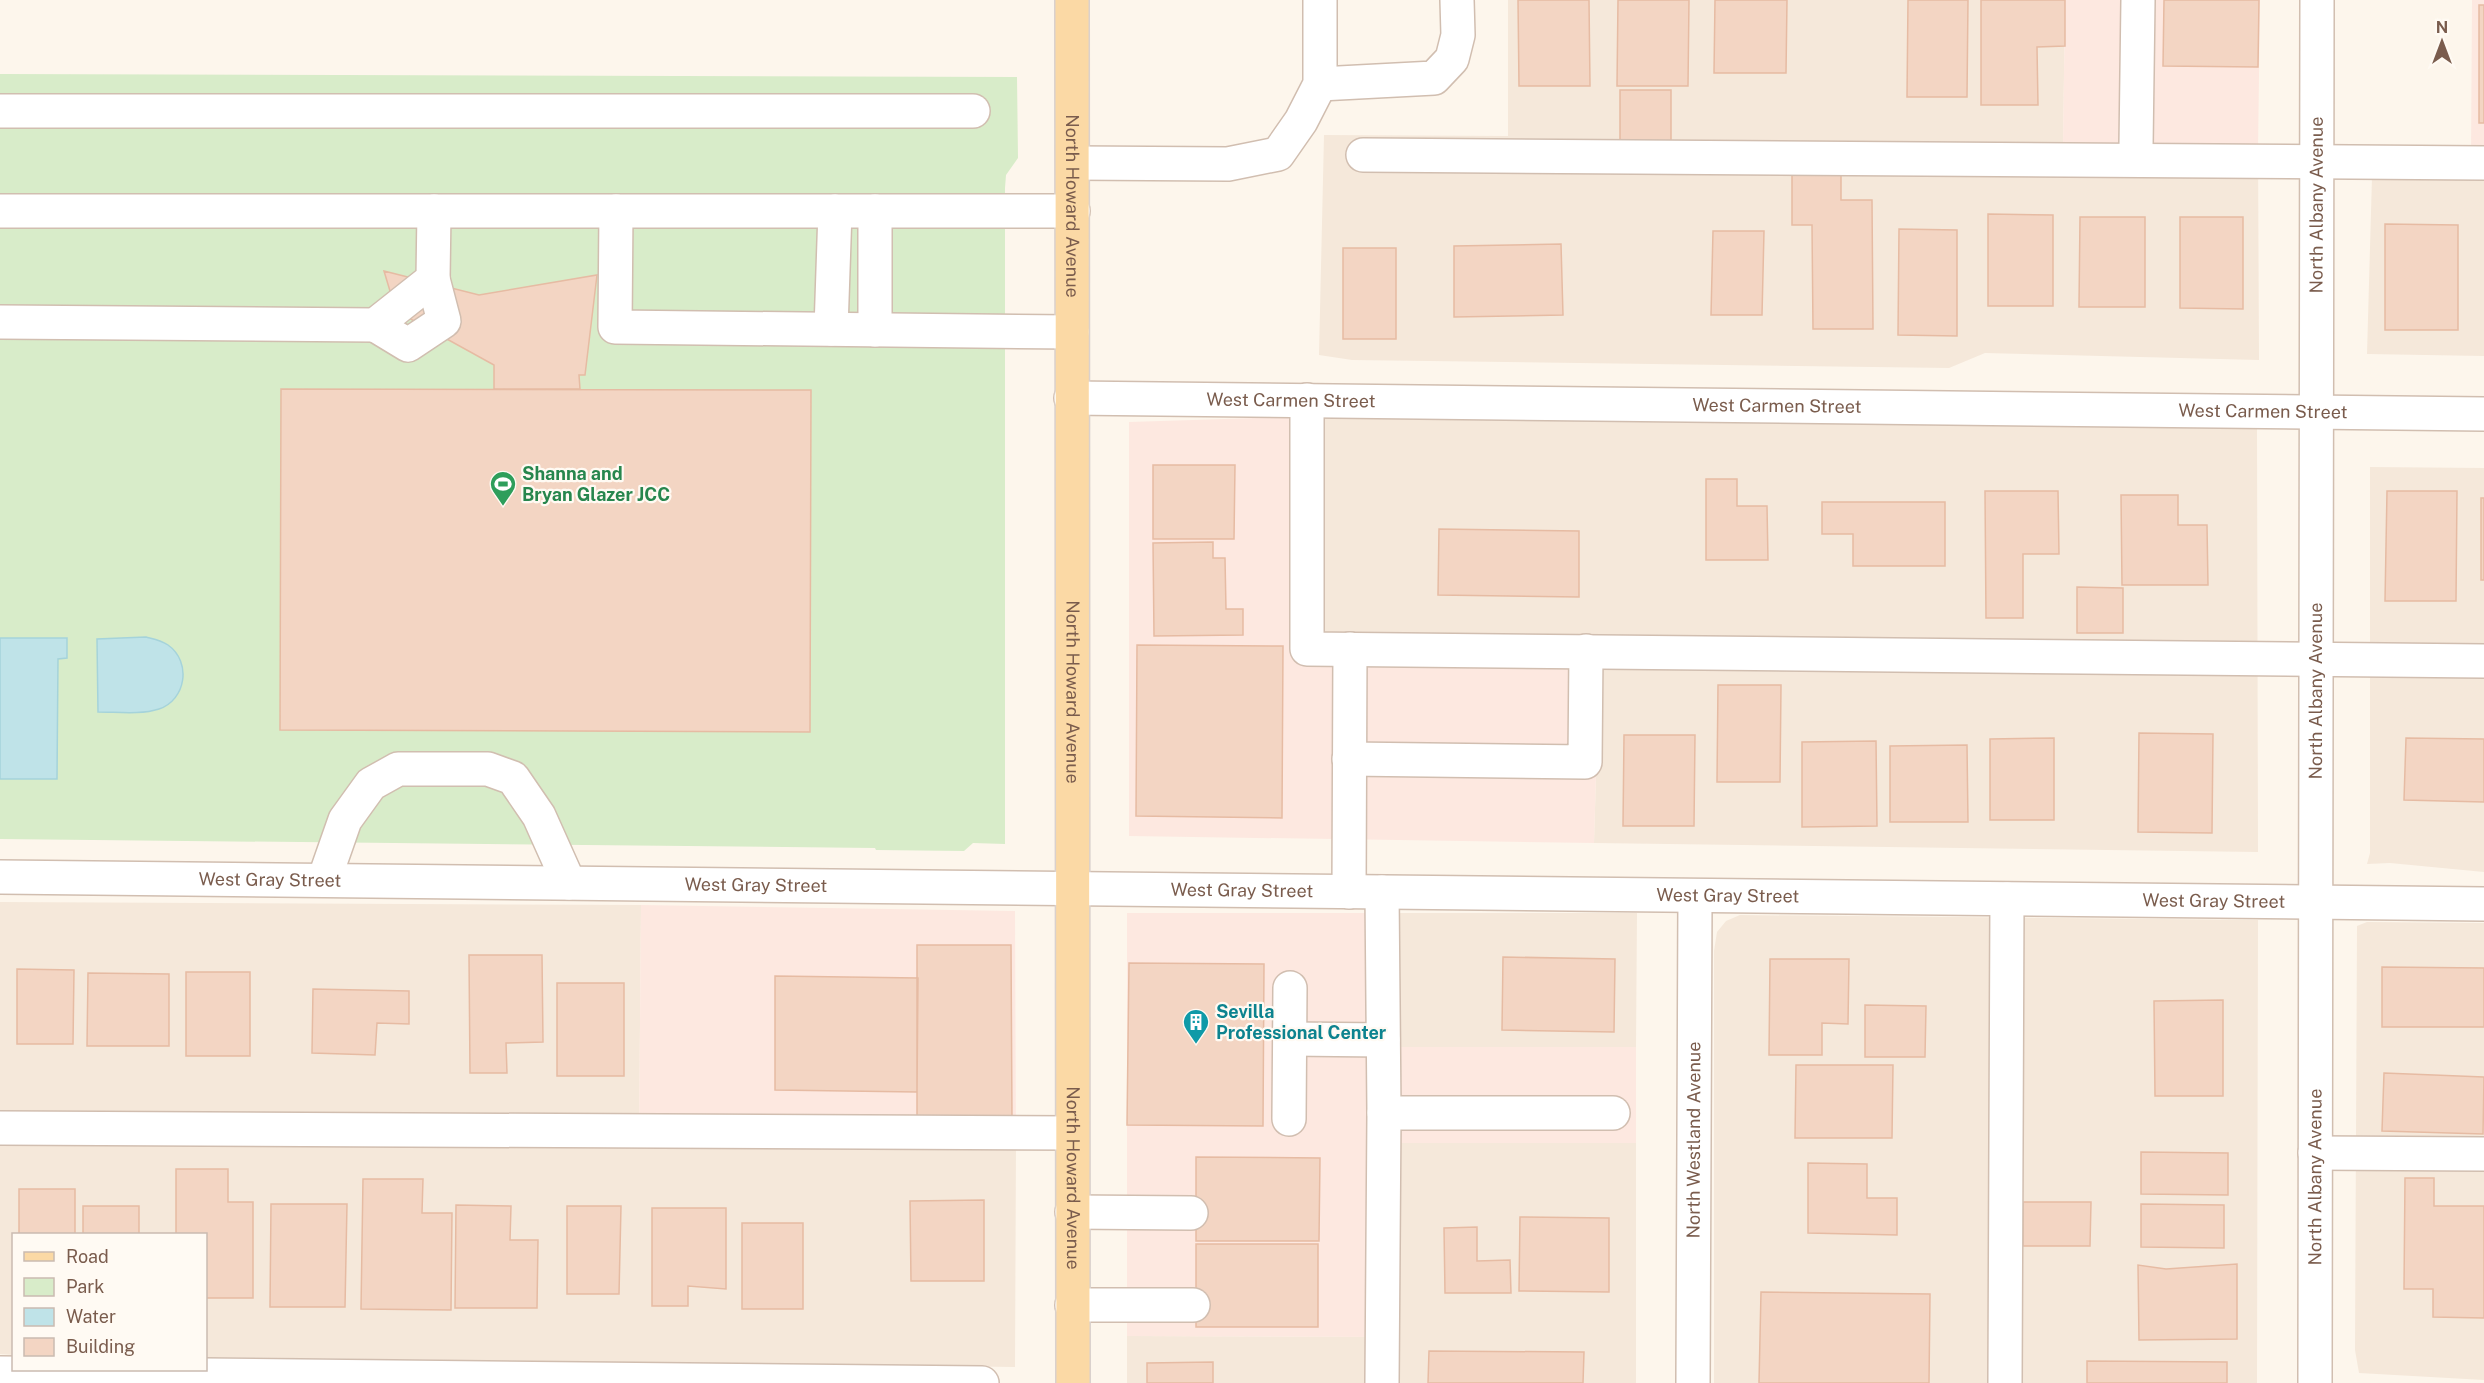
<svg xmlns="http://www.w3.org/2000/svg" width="2484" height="1383" font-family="'Public Sans',sans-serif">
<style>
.residential{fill:#f5e8da}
.commercial{fill:#fde8e0}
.green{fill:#d8ecc9}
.water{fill:#bfe3e8;stroke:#a5d3da;stroke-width:1.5}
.building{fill:#f3d5c3;stroke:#e6bba3;stroke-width:1.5}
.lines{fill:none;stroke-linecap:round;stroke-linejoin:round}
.minor-casing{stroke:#d1beb0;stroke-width:36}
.major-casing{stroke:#dad1cd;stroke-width:36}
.minor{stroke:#fff;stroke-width:33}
.major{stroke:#fbd9a5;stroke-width:33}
.labels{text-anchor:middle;stroke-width:4.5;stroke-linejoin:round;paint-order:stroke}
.street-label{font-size:18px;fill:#7a5c4d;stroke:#fffaf3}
.leisure-label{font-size:18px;font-weight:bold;fill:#27864d;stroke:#fffaf3;text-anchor:start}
.culture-label{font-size:18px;font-weight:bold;fill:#0d838f;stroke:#fffaf3;text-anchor:start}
</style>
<rect width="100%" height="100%" fill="#fdf6ec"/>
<path class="residential" d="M1508,0h557l-2,146 195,3 1,211 -274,-7 -36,15 -597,-8 -33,-5 5,-220 184,1z
M2484,155v201l-117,-2 5,-177z
M1321,416l936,13 1,423 -664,-9 6,-204 -277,-6z
M2370,467l114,1v404l-94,-9 -23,1 3,-11z
M0,902l641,3 -2,235 377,2 -1,225 -809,-10v-123h-192l-1,121 -13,-1z
M1397,913h240l-1,134h-239z
M1740,915l518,5 -1,463h-543v-432l3,-19 9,-11z
M2367,922l117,1v457l-125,-7 -4,-23 2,-424z
M1389,1142l247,1v240h-509v-47l262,1z"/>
<path class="commercial" d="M2065,0h195l-2,149 -195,-3z
M2472,0h12v155h-13z
M1321,416l2,217 277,6 -6,204 -465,-7v-414z
M641,905l374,6 1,231 -377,-2z
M1127,913h270v134h239v96h-247v194l-262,-1z"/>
<path class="green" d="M0,74l1017,3 1,81 -12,17 -1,13v656l-32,-1 -9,8 -88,-1 -1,-2 -875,-9z"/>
<path class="water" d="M146,637c8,2 15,3 22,8 24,17 18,55 -9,64 -18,6 -42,3 -61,3l-1,-73z
M0,638h67v20l-9,1 -1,120h-57z"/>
<path class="building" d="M1518,0h71l1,86h-71z
M1618,0h71l-1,86h-71z
M1715,0h72l-1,73h-72z
M1908,0h60l-1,97h-60z
M1981,0h84v46l-28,1 1,58h-57z
M2164,0h95l-1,67 -95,-1z
M2479,5h5v118h-5z
M1620,90h51v56h-51z
M1792,169h49v31h31l1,129h-60l-1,-104h-20z
M1988,214l65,1v91h-65z
M2080,217h65v90h-66z
M2180,217h63v92l-63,-1z
M2385,224l73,1v105h-73z
M1899,229l58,1v106l-59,-1z
M1713,231h51l-2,84h-51z
M1561,244l2,71 -109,2v-71z
M1343,248h53v91h-53z
M384,271l95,24 118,-20 -12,100h-6l1,14h-86v-24l-98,-54z
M281,389l530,1 -1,342 -530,-2z
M1153,465h82l-1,74h-81z
M1706,479h31v27h30l1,54h-62z
M1985,491h73l1,63h-36v64h-37z
M2387,491h70l-1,110h-71z
M2121,495h57v30h29l1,60h-86z
M2481,498h3v82h-3z
M1822,502h123v64h-92v-32h-31z
M1439,529l140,2v66l-141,-2z
M1213,542v16h12l1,51h17v26l-89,1 -1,-93z
M2077,587l46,1v45h-46z
M1137,645l146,1 -1,172 -146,-2z
M1718,685h63l-1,97h-63z
M2139,733l74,1 -1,99 -74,-1z
M1624,735h71l-1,91h-71z
M2054,738v82h-64v-81z
M2406,738l78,1v63l-80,-2z
M1876,741l1,85 -75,1v-85z
M1967,745l1,77h-78v-76z
M917,945h94l1,176 -95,1z
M469,955h73l1,87 -37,1 1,30h-37z
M1503,957l112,2 -1,73 -112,-2z
M1770,959h79l-1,65 -26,-1v32h-53z
M1129,963l135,1 -1,162 -136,-1z
M2382,967l102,1v59h-102z
M17,969l57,1 -1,74h-56z
M186,972h64v84h-64z
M88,973l81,1v72h-82z
M775,976l143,2 -1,114 -142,-2z
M557,983h67v93h-67z
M313,989l96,2v33l-32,-1 -2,32 -63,-2z
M2223,1000v96h-68l-1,-95z
M1865,1005l61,1 -1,51h-60z
M1796,1065h97l-1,73h-97z
M2384,1073l100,4 -1,57 -101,-3z
M2141,1152l87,1v42l-87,-1z
M1196,1157l124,1 -1,83h-123z
M1808,1163l59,1v34h30v37l-89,-2z
M176,1169h52v33h25v96h-47v-64h-30z
M2405,1178h29v28h50v112l-51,-1v-28h-29z
M363,1179h60l-1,34h30l-1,97 -90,-1z
M19,1189h56v45h-56z
M984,1200v81h-73l-1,-80z
M2023,1202h68l-1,44h-67z
M271,1204h76l-2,103h-75z
M2141,1204l83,1v43l-83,-1z
M456,1205l55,1 -1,34h28l-1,68h-82z
M83,1206h56v28h-56z
M567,1206h54l-2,88h-52z
M652,1208h74v81l-38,-3v20h-36z
M1520,1217l89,1v74l-90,-1z
M742,1223h61v86h-61z
M1477,1227v34l33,-1 1,33h-66l-1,-65z
M1196,1244h122v83h-122z
M2237,1264v75l-98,1 -1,-75 28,4z
M1761,1292l169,2 -1,89h-170z
M1429,1351l155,1 -1,31h-155z
M2087,1361l140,1v21h-140z
M1213,1362v21h-66v-20z"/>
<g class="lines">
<g class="minor-casing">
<g id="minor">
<path d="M1320,84l114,-6 18,-19 6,-24 -1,-35"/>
<path d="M0,111h973"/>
<path d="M2136,146l2,-146"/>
<path d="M1363,155l1121,8"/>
<path d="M1073,163l155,1 50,-10 23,-33 19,-37v-84"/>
<path d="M0,211h1073"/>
<path d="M616,211l-1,116 457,5"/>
<path d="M875,211v119"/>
<path d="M0,322l375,3 58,-46 1,-68"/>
<path d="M375,325l33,20 36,-24 -11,-42"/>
<path d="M831,329l4,-118"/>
<path id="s1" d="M1071,398l1413,16"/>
<path d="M1307,400v249l1177,12"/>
<path d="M1349,759l236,3 1,-111"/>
<path id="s2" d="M0,877l2484,27"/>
<path d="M324,880l21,-60 26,-36 27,-15h90l25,9 26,38 30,67"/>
<path d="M1349,892l1,-243"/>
<path d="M1382,892l2,221 -2,270"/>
<path d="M1290,1039l93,1"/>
<path d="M1384,1113h229"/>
<path d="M1289,1119l1,-131"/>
<path d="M0,1128l1072,5"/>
<path d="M2315,1153l169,1"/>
<path d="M1072,1212l119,1"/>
<path d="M1072,1305h121"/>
<path d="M0,1373l982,10"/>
<path id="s3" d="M1693,1383l2,-487"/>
<path d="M2005,1383l2,-484"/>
<path id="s4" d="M2315,1383l2,-1383"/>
</g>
</g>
<g class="major-casing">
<g id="major">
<path id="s5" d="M1072,0l1,1383"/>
</g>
</g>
<use href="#minor" class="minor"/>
<use href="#major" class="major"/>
</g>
<defs>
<g id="stadium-pin" transform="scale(1.35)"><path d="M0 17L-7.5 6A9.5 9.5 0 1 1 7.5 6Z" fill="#2e9e5b" stroke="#fffaf3"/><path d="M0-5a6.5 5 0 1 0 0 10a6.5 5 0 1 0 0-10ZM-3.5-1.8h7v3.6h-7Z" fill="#fff"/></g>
<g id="building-pin" transform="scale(1.35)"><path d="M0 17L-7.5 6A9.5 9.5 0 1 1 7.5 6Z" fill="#0f9aa8" stroke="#fffaf3"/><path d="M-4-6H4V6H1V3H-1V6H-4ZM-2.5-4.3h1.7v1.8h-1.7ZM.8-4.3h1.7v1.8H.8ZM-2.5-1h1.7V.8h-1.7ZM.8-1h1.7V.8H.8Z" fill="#fff"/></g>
</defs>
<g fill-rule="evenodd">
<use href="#stadium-pin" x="503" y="484"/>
<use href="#building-pin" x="1196" y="1022"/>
</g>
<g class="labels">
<g class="street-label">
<text dy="6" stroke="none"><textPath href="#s5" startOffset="206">North Howard Avenue</textPath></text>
<text dy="6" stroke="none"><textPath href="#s4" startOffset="1178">North Albany Avenue</textPath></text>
<text dy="6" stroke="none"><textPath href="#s1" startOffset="220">West Carmen Street</textPath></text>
<text dy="6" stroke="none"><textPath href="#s1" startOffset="706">West Carmen Street</textPath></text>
<text dy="6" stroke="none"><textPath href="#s1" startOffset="1192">West Carmen Street</textPath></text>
<text dy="6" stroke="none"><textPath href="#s5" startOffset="692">North Howard Avenue</textPath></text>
<text dy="6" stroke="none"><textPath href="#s4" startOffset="692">North Albany Avenue</textPath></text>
<text dy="6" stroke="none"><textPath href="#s2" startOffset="270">West Gray Street</textPath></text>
<text dy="6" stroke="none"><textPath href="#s2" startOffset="756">West Gray Street</textPath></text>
<text dy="6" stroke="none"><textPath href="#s2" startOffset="1242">West Gray Street</textPath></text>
<text dy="6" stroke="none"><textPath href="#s2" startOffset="1728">West Gray Street</textPath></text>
<text dy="6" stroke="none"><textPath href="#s2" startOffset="2214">West Gray Street</textPath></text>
<text dy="6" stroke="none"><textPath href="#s3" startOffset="243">North Westland Avenue</textPath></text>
<text dy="6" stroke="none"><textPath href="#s5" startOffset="1178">North Howard Avenue</textPath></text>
<text dy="6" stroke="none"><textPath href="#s4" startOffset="206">North Albany Avenue</textPath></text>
</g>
<g class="leisure-label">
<text x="522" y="480">Shanna and<tspan x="522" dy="21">Bryan Glazer JCC</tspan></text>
</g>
<g class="culture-label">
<text x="1216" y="1018">Sevilla<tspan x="1216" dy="21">Professional Center</tspan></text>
</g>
</g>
<rect x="12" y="1233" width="195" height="138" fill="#fffaf3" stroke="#cabbb1" stroke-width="1.5"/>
<rect x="24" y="1252" width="30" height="9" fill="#fbd9a5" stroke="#cabbb1" stroke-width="1.5"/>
<text x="66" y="1263" font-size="18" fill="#7a5c4d">Road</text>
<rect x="24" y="1278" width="30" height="18" fill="#d8ecc9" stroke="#cabbb1" stroke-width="1.5"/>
<text x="66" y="1293" font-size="18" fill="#7a5c4d">Park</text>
<rect x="24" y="1308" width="30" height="18" fill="#bfe3e8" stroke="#cabbb1" stroke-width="1.5"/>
<text x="66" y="1323" font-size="18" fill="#7a5c4d">Water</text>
<rect x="24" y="1338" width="30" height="18" fill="#f3d5c3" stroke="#cabbb1" stroke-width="1.5"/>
<text x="66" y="1353" font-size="18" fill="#7a5c4d">Building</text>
<g transform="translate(2442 42)" stroke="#fffaf3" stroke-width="4.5" paint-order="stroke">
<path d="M0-4.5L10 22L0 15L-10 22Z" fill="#7a5c4d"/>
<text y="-9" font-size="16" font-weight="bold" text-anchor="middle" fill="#7a5c4d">N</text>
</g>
</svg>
